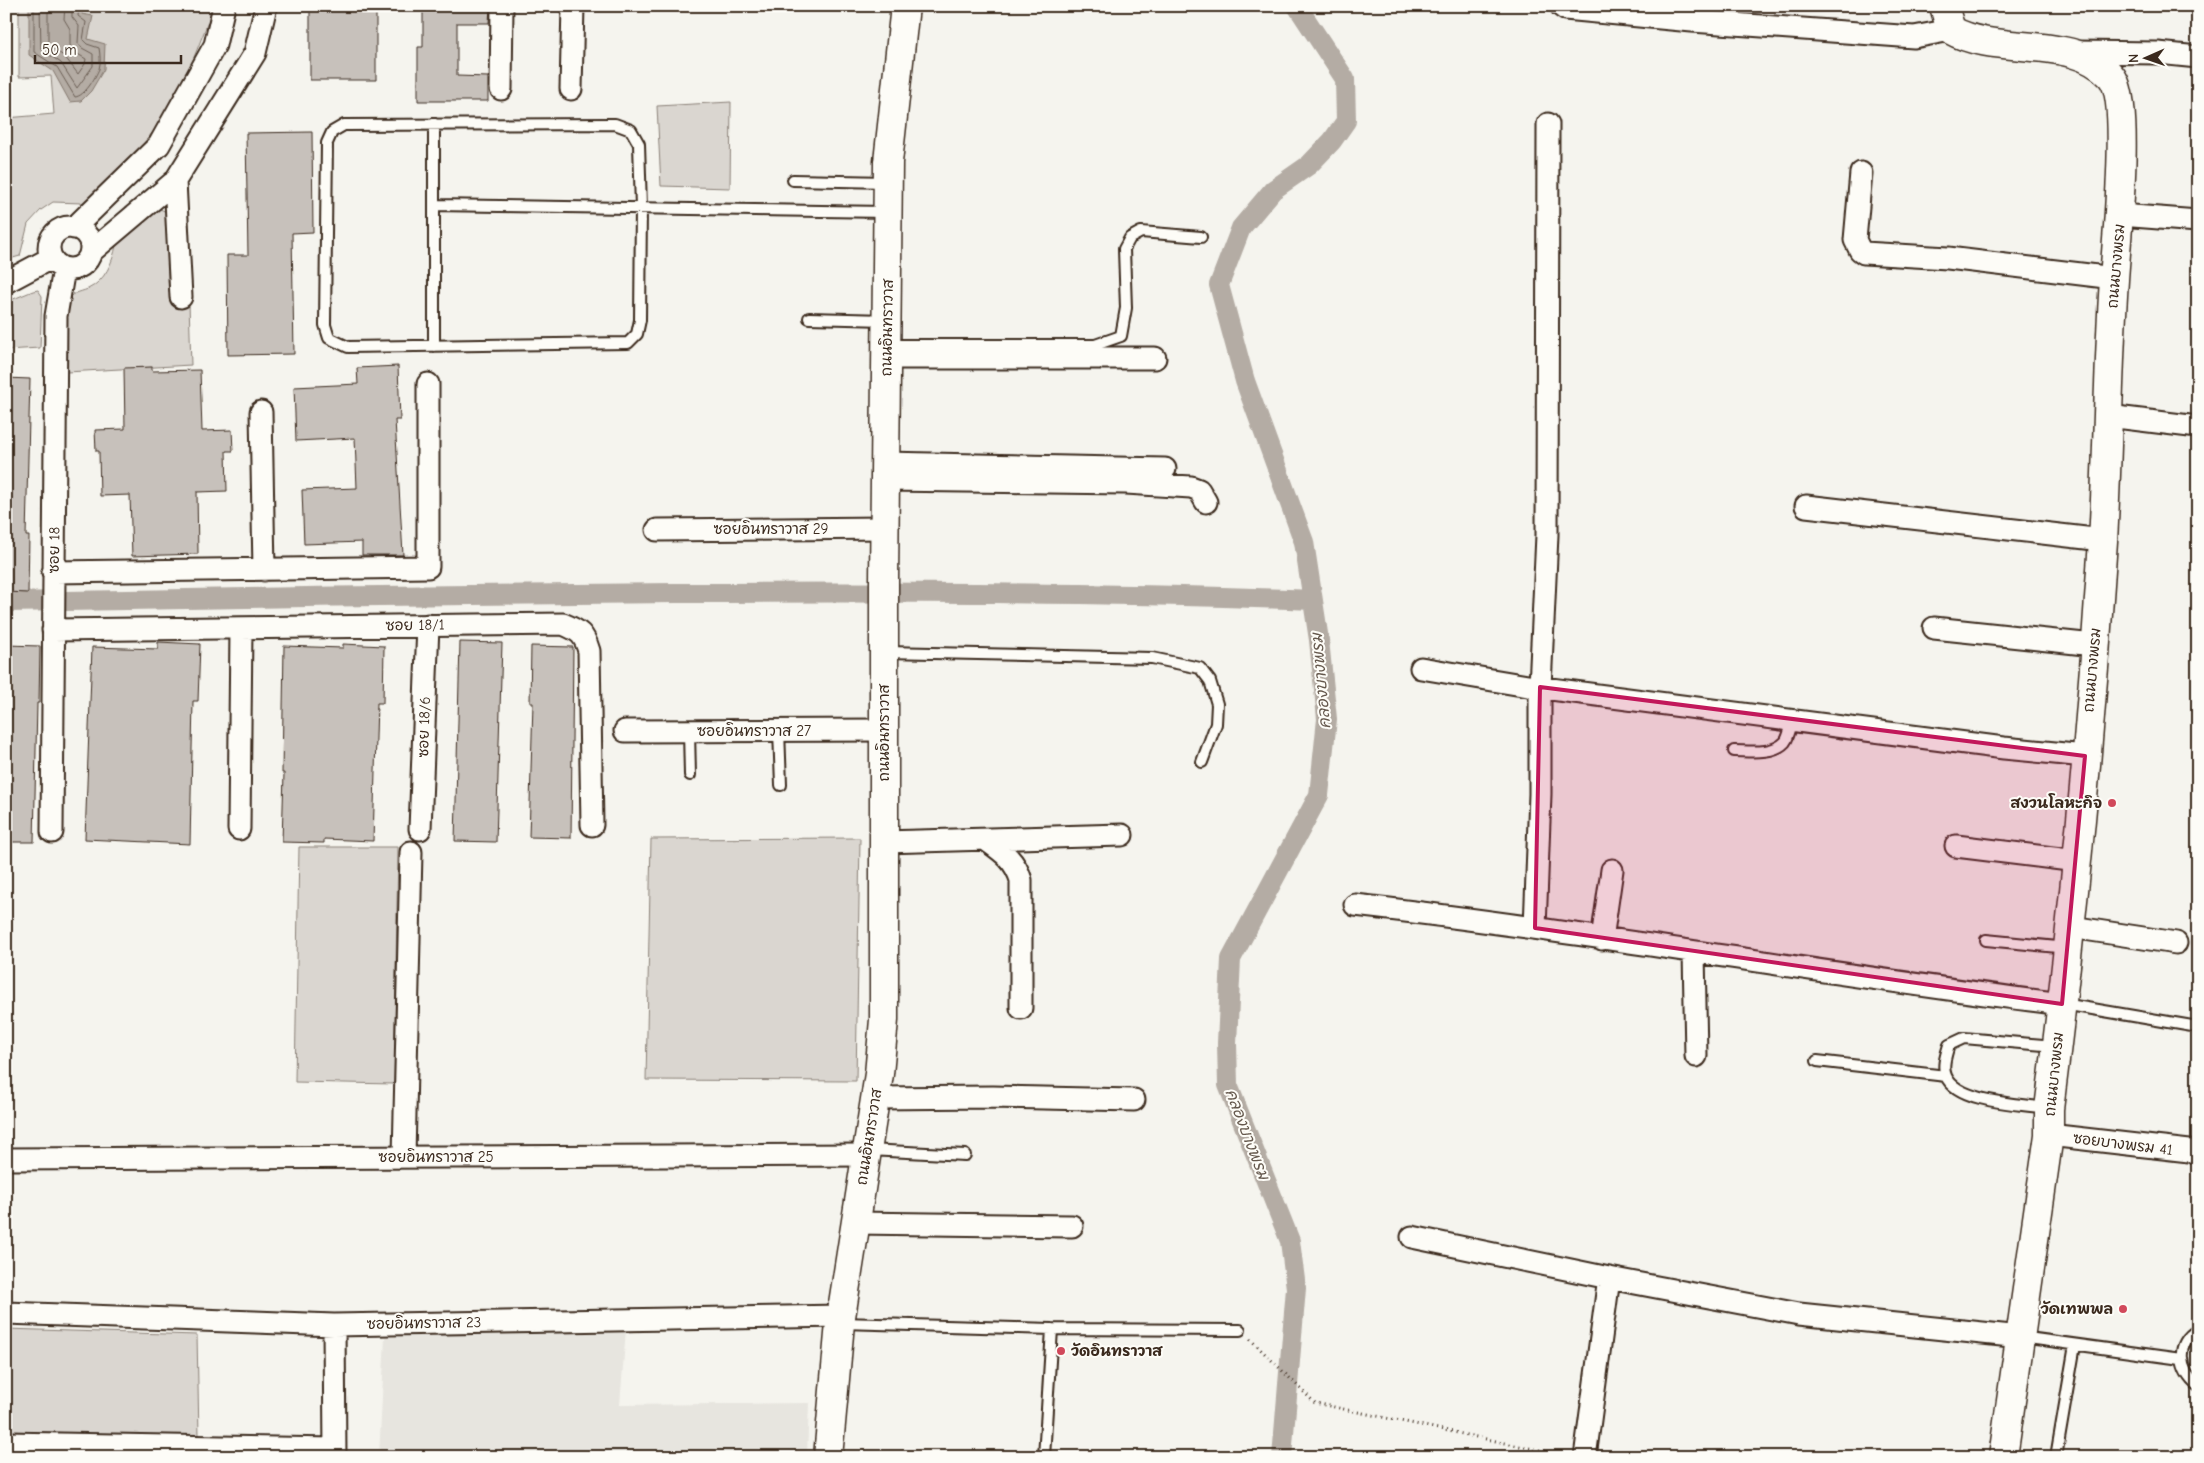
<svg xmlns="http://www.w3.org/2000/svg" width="2204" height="1463" font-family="'Comic Neue','Playpen Sans Thai',sans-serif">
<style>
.built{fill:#e7e5df}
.green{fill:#dad6d0;stroke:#8a8077}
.water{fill:#b4aca4;stroke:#84786e}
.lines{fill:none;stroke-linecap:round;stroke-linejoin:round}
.shore{stroke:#6b5e54;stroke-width:1}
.canal{stroke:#b4aca4;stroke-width:20}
.building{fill:#c7c1bb;stroke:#3b2a1e}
.lane-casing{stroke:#3b2a1e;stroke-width:14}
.street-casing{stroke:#3b2a1e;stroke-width:25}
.secondary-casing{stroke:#3b2a1e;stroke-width:31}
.path{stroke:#3b2a1e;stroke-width:3;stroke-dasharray:1 4;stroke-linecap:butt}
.lane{stroke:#fdfcf7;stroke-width:10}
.street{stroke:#fdfcf7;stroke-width:21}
.secondary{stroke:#fdfcf7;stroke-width:28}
.marked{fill:#c2185b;fill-opacity:0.2;stroke:#c2185b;stroke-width:4;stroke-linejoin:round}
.poi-dot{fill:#d1495b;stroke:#fdfcf7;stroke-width:2}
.labels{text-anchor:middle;stroke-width:4;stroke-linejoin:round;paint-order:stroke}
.street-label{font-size:15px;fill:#3b2a1e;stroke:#fdfcf7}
.poi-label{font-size:15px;font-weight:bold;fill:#3b2a1e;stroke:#fdfcf7;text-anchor:end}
.water-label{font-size:16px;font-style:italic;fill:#65584d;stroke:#fdfcf7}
</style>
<rect width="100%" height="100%" fill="#f5f4ee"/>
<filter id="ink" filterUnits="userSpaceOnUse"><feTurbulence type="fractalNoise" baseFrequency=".02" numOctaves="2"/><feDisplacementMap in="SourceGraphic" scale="10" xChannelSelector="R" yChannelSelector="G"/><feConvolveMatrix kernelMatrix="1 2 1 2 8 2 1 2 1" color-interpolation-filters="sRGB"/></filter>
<g filter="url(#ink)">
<path class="built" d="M626,1329l-6,76 189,-2 -2,54h-428l6,-120z"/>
<path class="green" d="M19,6h193l-2,11 -35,88 -53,65 -31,30 -9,3 -29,-1 -12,8 -13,14 -8,32 -14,4v-142l48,-4 -3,-38 -32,1z
M731,102l-1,86 -69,-2 -4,-80z
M160,209l9,4 20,90 2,62 -124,7c-1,-13 -4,-61 0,-69 5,-11 11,-10 21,-14 17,-8 25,-27 28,-44z
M38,290l4,6 -2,52 -34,2v-48l27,-11z
M860,838l-4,243 -210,-1 5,-241z
M299,847h99l-4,237 -99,-2z
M6,1329l191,6 2,101 -193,-5z"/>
<path class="water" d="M29,6h55l-2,8 11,2 -5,23 17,5 -1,25 -13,22 -10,10 -11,1 -17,-31 -24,-16z"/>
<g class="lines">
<path class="shore" d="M34,6v46l23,15 18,30c10,-1 20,-19 24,-28 2,-6 1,-15 0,-21l-12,-4 -4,-4 3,-18 -8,-6 1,-10
M40,6l1,43 20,14 16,25 16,-22v-12l-11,-6 -4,-5 1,-17 -7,-9v-11
M48,6v39l17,12 13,17 7,-10 1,-5 -10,-6 -6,-8v-16l-6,-10 1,-13"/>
<path class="canal" d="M6,602c223,-5 447,-7 670,-9 212,-1 425,-1 637,7
M1282,1457l14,-169 -6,-47 -62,-156 -1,-42 4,-84 88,-164 8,-76 -8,-79 -15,-98 -59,-161 -26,-96 22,-57 32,-38 36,-25 23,-24 14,-20 -1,-42 -48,-73"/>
</g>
<path class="building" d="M310,6h66v74h-66z
M423,6h67l-1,17h-32v53l31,1v24h-70v-54h5z
M312,132l1,100 -21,1 2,121 -66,1 -1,-100h21l-2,-122z
M398,366l2,54h-5l8,135h-41v-13l-58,2 -2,-54 55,-2 -2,-50 -59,3 -2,-54 64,-3 -1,-16z
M152,367v4l48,-1 2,61 30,-1 1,21h-7l1,40 -30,1 1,62 -66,2 -2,-61 -30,1 -1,-45h-3l-1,-21 30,-1 -1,-61z
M6,378l24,1 -4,157h3l-1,57 -22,-1z
M158,642l42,2 -2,57h-5l-3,143 -105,-5 7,-192 66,2z
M460,642l42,1 -6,199 -41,-1z
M343,644l41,2 -1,57h-6l-4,138 -49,-2v4l-42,-1 2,-69h-2l2,-127 59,2z
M6,645l34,1 -1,57h-2l-3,139h-28z
M531,646l42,1 -2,191 -42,-1 4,-134h-3z"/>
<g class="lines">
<g class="lane-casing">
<path id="lane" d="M615,124l16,6 8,14 2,63 -1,113 -3,14 -9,9 -280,4 -19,-9 -4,-13 2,-182 5,-11 12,-7z
M793,180l94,2
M434,205l453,7
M809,318l77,2
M887,345h208l26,-9 5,-28 -2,-59 6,-11 11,-6 60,5
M434,346v-222
M886,652l266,6 48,10 10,13 7,23 -1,20 -14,38
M779,730l2,55
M689,731l1,44
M1734,751c14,0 39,4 51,-9 4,-5 6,-17 8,-23
M1986,940l82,8
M2063,1004l135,23
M1817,1061l129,15
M2048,1108c-26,-4 -91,-5 -102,-32 -4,-10 0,-21 3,-31l15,-7 91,8
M869,1150l96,5
M842,1323l210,6 188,1
M2198,1330c-24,13 -19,41 0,56
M2021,1337l160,22
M1044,1457l8,-128
M2056,1457l19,-112"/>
</g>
<g class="street-casing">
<path id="street" d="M1561,6l4,3 127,12 222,16 37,-7
M2076,52l82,1 40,4
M501,89l1,-83
M571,89l2,-83
M1861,173l-6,67 5,10 4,3 84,5 166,20
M175,181l6,116
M2120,215l78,6
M49 248a21 21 0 1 1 42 0a21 21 0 1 1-42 0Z
M74,228l85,-83 56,-100 9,-39
M91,252l84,-71 80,-128 11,-47
M6,282l45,-24
M886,358h269
M261,412l3,158
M2108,416l90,11
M885,463l280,6
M885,480l241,3 65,4 8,3 7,12
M1806,506l297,34
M657,530l227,-2
M53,572l375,-5v-183
M1934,628l160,17
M53,630l510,-6c17,7 21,10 26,27l3,174
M1421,668l107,18 476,62 81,8
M625,731l259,-1
M239,829l2,-201
M420,829l8,-204
M52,832l4,-516 8,-47
M986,840c17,12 29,20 35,40v128
M884,842l238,-7
M1956,846l121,15
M1355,905c237,27 471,70 707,99
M2071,927l105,16
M1535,928l5,-134v-107l7,-152 1,-411
M1602,939l10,-69
M1694,952l2,104
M875,1098l118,-1 141,3
M2049,1135l149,17
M404,1157l7,-305
M6,1159l860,-4
M855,1223l217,3
M1412,1237l197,41 190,36 222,23
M6,1313l328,12 507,-9
M334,1325l1,132
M6,1443l329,6
M1585,1457l24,-179"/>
</g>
<g class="secondary-casing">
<path id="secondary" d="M1944,6l7,24c47,27 122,3 160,46 21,24 5,168 3,204 -6,87 -6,174 -11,261 -12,189 -30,379 -54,568v26l-46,322
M828,1457l12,-134 39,-249 5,-54v-438l4,-420 17,-156"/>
</g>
<path class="path" d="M1250,1339l65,64 252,53"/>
<use href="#lane" class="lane"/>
<use href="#street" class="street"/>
<use href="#secondary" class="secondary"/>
</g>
</g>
<path class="marked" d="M1540,687l545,69 -23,248 -527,-76z"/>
<g class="poi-dot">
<circle cx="2112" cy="803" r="5"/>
<circle cx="2123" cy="1309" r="5"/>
<circle cx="1061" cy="1351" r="5"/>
</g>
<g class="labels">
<g class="street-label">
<text transform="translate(2116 266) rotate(-85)" y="5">ถนนบางพรม</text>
<text transform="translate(887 328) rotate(-89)" y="5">ถนนอินทราวาส</text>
<text x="771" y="534">ซอยอินทราวาส 29</text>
<text transform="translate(54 550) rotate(-89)" y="5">ซอย 18</text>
<text transform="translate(415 625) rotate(-1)" y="5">ซอย 18/1</text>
<text transform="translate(2092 670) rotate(-85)" y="5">ถนนบางพรม</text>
<text transform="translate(424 727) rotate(-88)" y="5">ซอย 18/6</text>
<text x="754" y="736">ซอยอินทราวาส 27</text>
<text transform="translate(884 733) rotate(-90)" y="5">ถนนอินทราวาส</text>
<text transform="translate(2054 1074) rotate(-84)" y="5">ถนนบางพรม</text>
<text transform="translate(869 1137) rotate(-81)" y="5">ถนนอินทราวาส</text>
<text transform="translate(2123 1144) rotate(7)" y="5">ซอยบางพรม 41</text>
<text x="436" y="1162">ซอยอินทราวาส 25</text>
<text transform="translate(424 1323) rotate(-1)" y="5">ซอยอินทราวาส 23</text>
</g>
<g class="poi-label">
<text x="2102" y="808">สงวนโลหะกิจ</text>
<text x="2113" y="1314">วัดเทพพล</text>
<text x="1071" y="1356" text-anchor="start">วัดอินทราวาส</text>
</g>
<g class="water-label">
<text transform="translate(1320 681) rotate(-95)" y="6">คลองบางพรม</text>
<text transform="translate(1248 1134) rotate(69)" y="6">คลองบางพรม</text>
</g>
</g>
<rect width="2204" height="1463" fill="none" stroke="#fdfcf7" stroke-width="25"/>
<rect x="12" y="12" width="2179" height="1438" fill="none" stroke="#3b2a1e" stroke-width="2" filter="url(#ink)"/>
<g transform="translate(2146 58) rotate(268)" stroke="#fdfcf7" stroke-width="4" paint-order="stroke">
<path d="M0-4L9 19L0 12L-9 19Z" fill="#3b2a1e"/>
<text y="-8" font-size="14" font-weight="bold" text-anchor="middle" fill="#3b2a1e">N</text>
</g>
<path d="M35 55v8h146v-8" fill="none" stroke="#3b2a1e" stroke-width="2.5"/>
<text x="42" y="55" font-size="15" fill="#3b2a1e" stroke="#fdfcf7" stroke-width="4" paint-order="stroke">50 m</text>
</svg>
